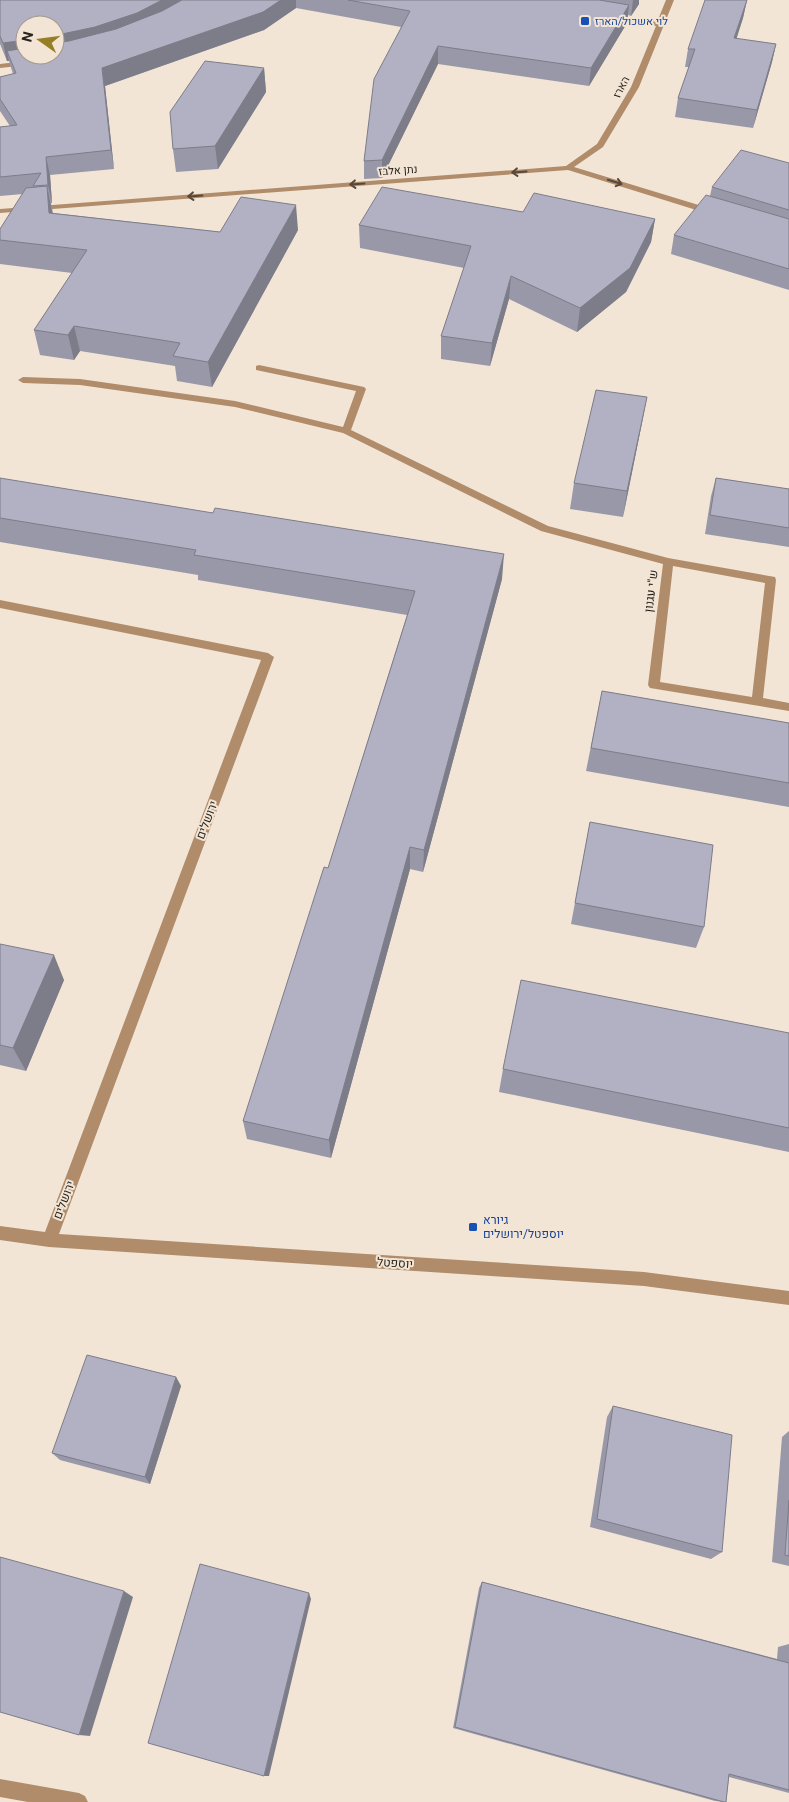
<svg xmlns="http://www.w3.org/2000/svg" width="789" height="1802" font-family="Georgia,Heebo,serif">
<style>
.lines{fill:none;stroke-linecap:round;stroke-linejoin:round}
.minor{fill:#b08c6a;fill-rule:evenodd}
.wall{fill:#9998a9}
.shaded-wall{fill:#7d7c89}
.building{fill:#b2b1c4;stroke:#7d7c89}
.oneway{stroke:#584838}
.transit-dot{fill:#1a4fb4;stroke:#f3e5d5;stroke-width:2}
.labels{text-anchor:middle;stroke-width:4;stroke-linejoin:round;paint-order:stroke}
.far-transit-label{font-size:11px;fill:#164399;stroke:#f3e5d5;text-anchor:start}
.far-street-label{font-size:11px;fill:#28241d;stroke:#f3e5d5}
.street-label{font-size:12px;fill:#28241d;stroke:#f3e5d5}
.transit-label{font-size:12px;fill:#164399;stroke:#f3e5d5;text-anchor:start}
</style>
<rect width="100%" height="100%" fill="#f3e5d5"/>
<g class="lines">
<path class="minor" d="M666,0h8l-35,87 -36,60 -29,20 141,43v4h-6l-141,-44 -568,43v-4l566,-43 31,-22 34,-57 25,-61 -48,-9 4,-2 45,7z
M25,61h3v4l-28,3v-4z
M259,365l105,22 2,2 -15,41 197,96 120,32 107,19 1,3 -13,118 26,5v8l-139,-23 -2,-3 15,-121 -122,-33 -198,-98 -108,-26 -155,-22 -57,-2 -5,-3 5,-3 57,2 155,22 108,26 13,-36 -100,-21v-4zM673,566l92,17 -13,114 -92,-15z
M0,600l268,53 6,4 -215,577 585,38 145,19v14l-145,-19 -595,-39 -49,-7v-14l45,6 216,-572 -261,-52z
M0,1779l79,14 6,3 3,6h-60l-28,-5z"/>
</g>
<path class="wall" d="M0,0h639v4l-8,12 -3,-1 -1,8 -38,63 -151,-22 -56,114 -18,1v-18l37,-134 -105,-19 -32,22 -159,56 9,83 -64,6 2,28h-1l2,10 167,19 78,-2 -86,157 -35,-6 -2,-15 -95,-15 -6,9 -34,-5 -6,-25 38,-57 -72,-9v-35l23,-35 -23,2v-69l10,-1 -10,-15v-34l13,-3 -4,-13h-2l-7,-17z
M747,0l-4,18 -7,21 40,5 -4,18 -19,66 -78,-11 3,-19 11,-31h-4l3,-18z
M264,68l2,24 -48,77 -42,3 -3,-23z
M789,163v127l-118,-36 3,-19 36,-39 2,-9z
M523,212l132,7 -4,23 -25,50 -49,40 -68,-33 -19,67 -49,-7v-23l23,-68 -104,-20 -1,-23z
M647,397l-24,120 -53,-8 4,-26z
M0,478l502,101 -79,293 -13,-3 -79,289 -84,-19 -4,-18 85,-253 79,-253 -209,-35v-5l-198,-33z
M716,478l73,11v58l-84,-13 6,-38z
M602,691l187,32v84l-203,-36z
M590,822l114,105 -8,21 -125,-24z
M0,944l64,36 -38,91 -26,-6z
M789,1033v119l-290,-60 4,-23z
M176,1377l5,9 -31,98 -90,-24 -8,-7z
M613,1406l109,146 -11,7 -121,-32 17,-110z
M789,1431v135l-17,-4 10,-125z
M482,1582l295,77 1,-12 11,-3v149l-60,-16 -3,25 -11,-1 -262,-73 26,-140z"/>
<path class="shaded-wall" d="M162,0h37l-144,54v-18z
M281,0h15v8l-32,22 -159,56 9,83 -3,-19 -9,-82z
M633,0h6v4l-8,12z
M747,0l-4,18 -12,38 3,-18z
M629,5l-2,18 -38,63 2,-18z
M25,40v15l-18,-4 2,10h-2l-4,-18z
M776,44l-4,18 -19,66 4,-18z
M438,46v18l-56,114v-18z
M264,68l2,24 -48,77 -3,-23z
M46,157l4,18 2,28 -4,-18z
M47,186l5,25 2,27 -5,-25z
M296,205l2,25 -86,157 -4,-25z
M655,219l-4,23 -25,50 -49,40 3,-24z
M511,276l-2,23 -19,67 2,-23z
M74,326l6,25 -6,9 -6,-25z
M647,397l-5,26 -19,94 4,-26z
M504,554l-2,25 -79,293 1,-22z
M410,847v22l-79,289 -2,-18z
M54,955l10,25 -38,91 -13,-23z
M176,1377l5,9 -31,98 -5,-7z
M124,1591l9,6 -43,139 -11,-1z
M309,1593l2,6 -42,177h-5z"/>
<path class="building" d="M0,0h162l-25,13 -42,14 -33,7 -7,2v-11h-30v15l-22,3 -3,-7z
M182,0h99l-18,12 -161,56 9,82 -65,7 2,28 -15,1 8,-13 -41,4v-50l17,-2 -17,-26v-22l16,-4 -9,-22 18,-3v7h30v-12l14,-2 47,-12 46,-18z
M348,0h251l30,5 -38,63 -153,-22 -56,114 -18,1 10,-82 36,-68z
M705,0h42l-13,38 42,6 -19,66 -79,-12 17,-49h-7z
M205,61l59,7 -49,78 -42,3 -3,-37z
M741,150l48,13v47l-77,-23z
M47,186l2,27 171,19 21,-35 55,8 -88,157 -35,-6 7,-13 -106,-17 -6,9 -34,-5 53,-80 -87,-10v-11l26,-41z
M382,187l141,25 11,-19 121,26 -25,49 -50,40 -69,-32 -19,67 -51,-7 30,-90 -112,-21z
M706,195l83,24v50l-115,-34z
M596,390l51,7 -20,94 -53,-8z
M0,478l213,35 2,-5 289,46 -80,296 -14,-3 -81,293 -86,-19 81,-254 4,1 87,-277 -221,-36 2,-5 -196,-32z
M716,478l73,11v39l-79,-13z
M602,691l187,32v60l-198,-35z
M590,822l123,23 -9,82 -129,-24z
M0,944l54,11 -41,93 -13,-3z
M521,980l268,53v95l-286,-59z
M87,1355l89,22 -31,100 -93,-24z
M613,1406l119,29 -10,117 -125,-33z
M789,1500v56l-4,-1z
M0,1557l124,34 -45,144 -79,-23z
M200,1564l109,29 -45,183 -116,-33z
M482,1582l307,81v127l-60,-16 -3,28h-2l-269,-75z"/>
<defs><path id="oneway-shaft" d="M-6 0H5M1.5-3L5.5 0L1.5 3" fill="none" stroke-width="1.6" stroke-linecap="round" stroke-linejoin="round" transform="scale(1.25)"/></defs>
<g class="oneway">
<use href="#oneway-shaft" transform="translate(519 172) rotate(176)"/>
<use href="#oneway-shaft" transform="translate(615 182) rotate(17)"/>
<use href="#oneway-shaft" transform="translate(357 184) rotate(176)"/>
<use href="#oneway-shaft" transform="translate(195 196) rotate(176)"/>
</g>
<g class="transit-dot">
<rect x="580" y="16" width="10" height="10" rx="2.5"/>
<rect x="468" y="1222" width="10" height="10" rx="2.5"/>
</g>
<g class="labels">
<g class="far-transit-label">
<text x="595" y="25">לוי אשכול/הארז</text>
</g>
<g class="far-street-label">
<text transform="translate(621 87) rotate(-62)" y="4">הארז</text>
<text transform="translate(398 170) rotate(-4)" y="4">נתן אלבז</text>
</g>
<g class="street-label">
<text transform="translate(651 591) rotate(-83)" y="4">ש"י עגנון</text>
<text transform="translate(207 820) rotate(-69)" y="4">ירושלים</text>
<text transform="translate(64 1200) rotate(-69)" y="4">ירושלים</text>
<text transform="translate(395 1263) rotate(4)" y="4">יוספטל</text>
</g>
<g class="transit-label">
<text x="483" y="1224">גיורא<tspan x="483" dy="14">יוספטל/ירושלים</tspan></text>
</g>
</g>
<g transform="translate(40 40) rotate(284)"><circle r="24" fill="#f3e5d5" stroke="#a2988b"/>
<path d="M0-4L9 19L0 12L-9 19Z" fill="#967e25"/>
<text y="-8" font-size="14" font-weight="bold" text-anchor="middle" fill="#28241d">N</text>
</g>
</svg>
